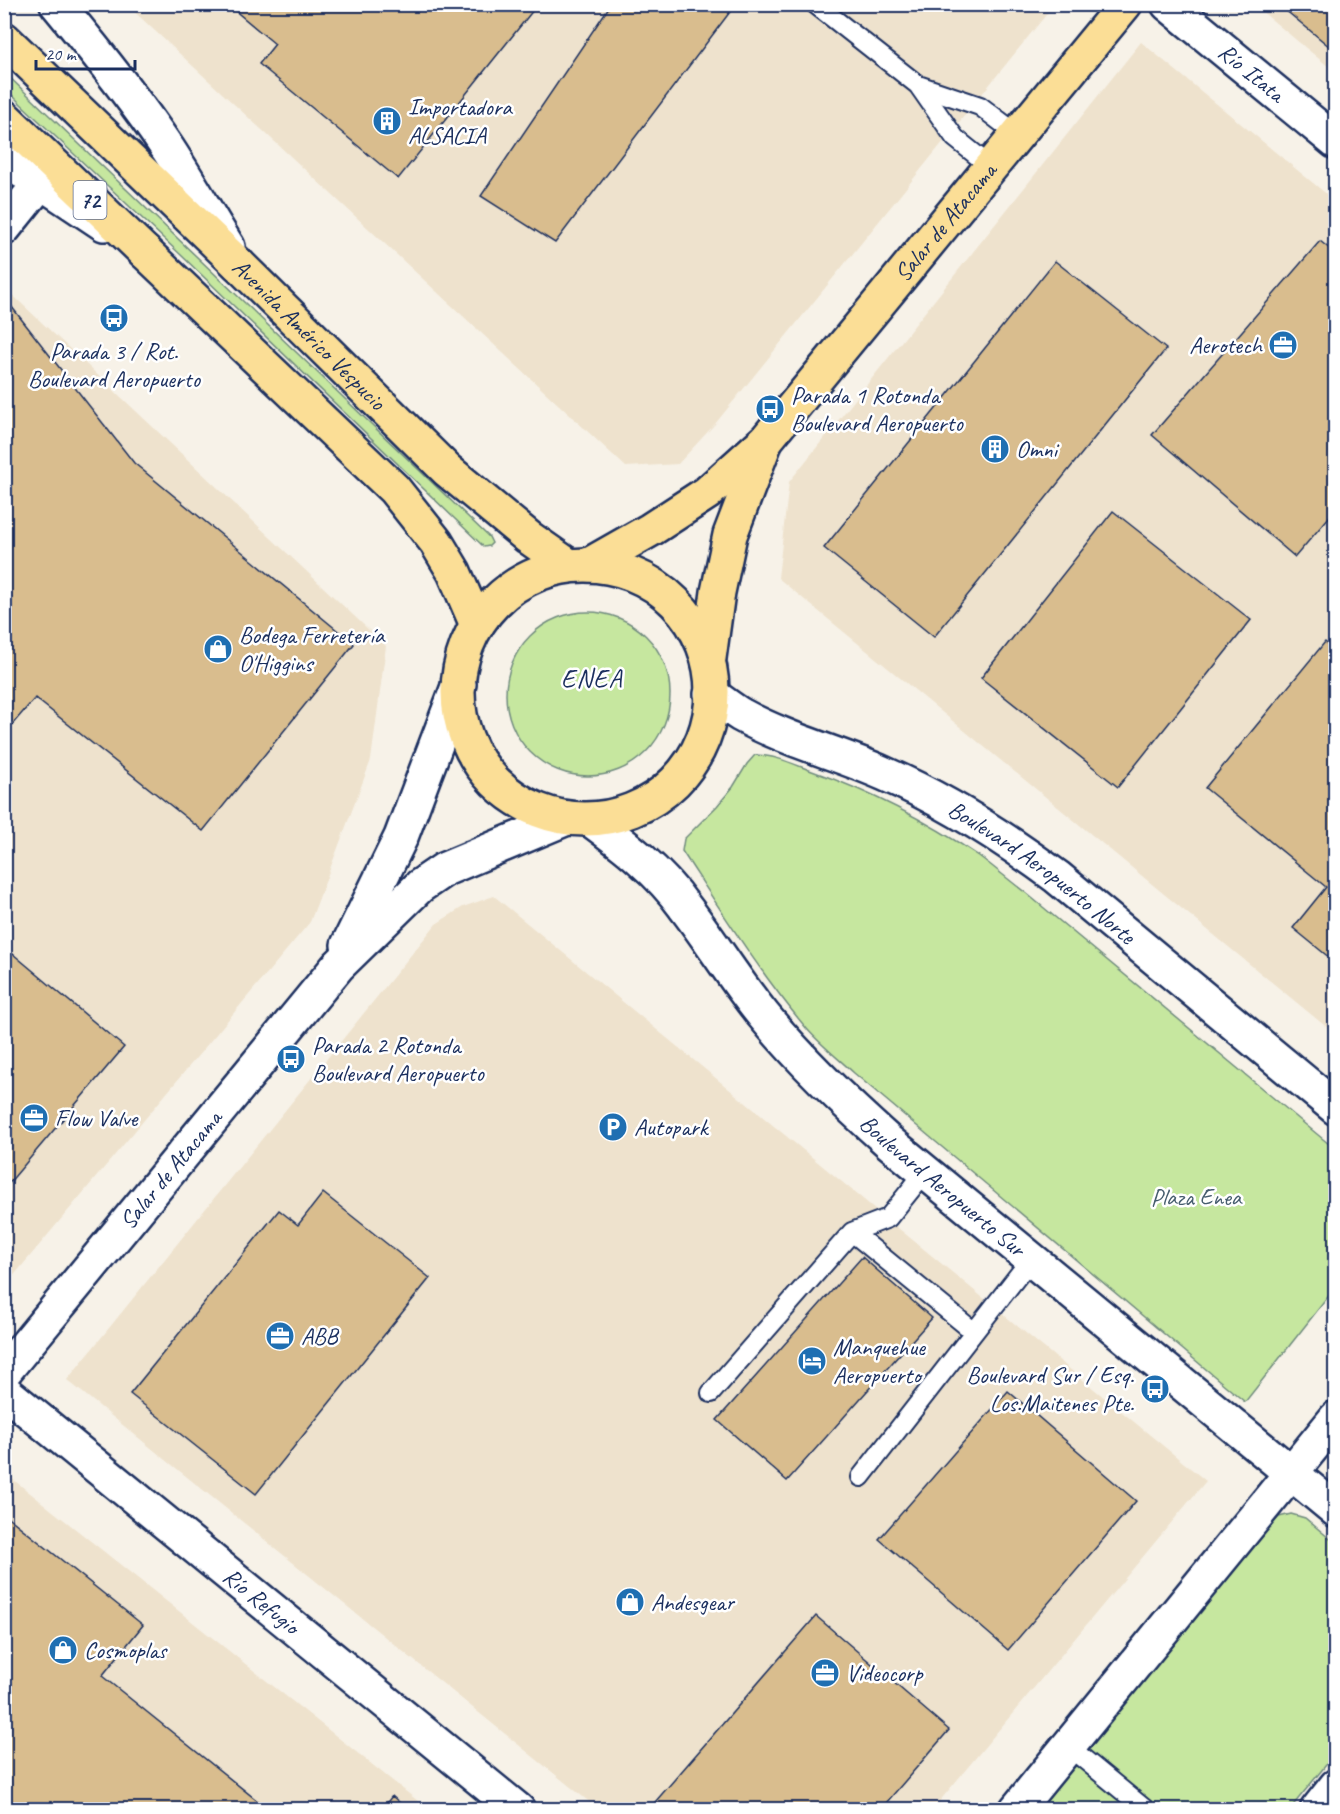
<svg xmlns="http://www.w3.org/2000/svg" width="1340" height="1814" font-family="Caveat,sans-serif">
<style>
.built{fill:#eee2cd}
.green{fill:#c6e79f;stroke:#708b7e;stroke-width:1.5}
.building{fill:#d9bd8e;stroke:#1b2f5e;stroke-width:1.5}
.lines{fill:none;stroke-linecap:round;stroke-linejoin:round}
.service-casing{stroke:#1b2f5e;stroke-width:22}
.minor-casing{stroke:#1b2f5e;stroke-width:38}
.tertiary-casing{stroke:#1b2f5e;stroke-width:38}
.primary-casing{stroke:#1b2f5e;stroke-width:38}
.motorway-casing{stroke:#1b2f5e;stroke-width:38}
.service{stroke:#fff;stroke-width:18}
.minor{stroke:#fff;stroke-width:33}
.tertiary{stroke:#fff;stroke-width:33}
.primary{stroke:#fbde96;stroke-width:33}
.motorway{stroke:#fbde96;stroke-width:33}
.labels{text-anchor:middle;stroke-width:5;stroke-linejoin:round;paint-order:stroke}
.shield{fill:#fff;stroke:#5f6d8e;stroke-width:1.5}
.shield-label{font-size:22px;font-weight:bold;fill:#1b2f5e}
.street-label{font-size:24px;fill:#1b2f5e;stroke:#fff}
.poi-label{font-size:24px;fill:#1b2f5e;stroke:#fff;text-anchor:start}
.park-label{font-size:24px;fill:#465d6e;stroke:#fff}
.neighbourhood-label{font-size:26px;letter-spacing:1.5px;fill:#1b2f5e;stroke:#fff}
</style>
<rect width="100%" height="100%" fill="#f7f2e8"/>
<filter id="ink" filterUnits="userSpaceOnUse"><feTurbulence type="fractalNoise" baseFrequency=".0167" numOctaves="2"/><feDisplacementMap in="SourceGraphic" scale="12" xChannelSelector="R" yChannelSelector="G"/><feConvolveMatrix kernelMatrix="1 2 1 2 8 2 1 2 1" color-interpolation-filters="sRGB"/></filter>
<g filter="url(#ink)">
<path class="built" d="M127,5h927l-339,419 -37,40 -52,3z
M1254,5h81v67z
M1141,42l194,159v833l-557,-456 11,-96z
M5,288l381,358 -15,114 -61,162 -305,364z
M494,896l712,585 -273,328h-335l-531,-429 369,-456 27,-17z
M5,1473l423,336h-423z"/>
<path class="green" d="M4,72l485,465 3,6 -3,3 -5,1 -303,-292 -160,-151 -16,-16z
M506 694a82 82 0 1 1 164 0a82 82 0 1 1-164 0Z
M755,755c20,0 38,9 57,16 59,21 115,50 167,85 16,12 31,25 47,37l309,256v139l-90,114 -391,-329c-15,-14 -33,-28 -47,-44 -47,-56 -85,-117 -125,-178l2,-12 33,-33 16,-19 14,-23z
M1291,1514l14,4 30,25v211l-45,55 -252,1 230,-282 11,-11z"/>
<path class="building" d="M227,4h311l-140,175 -139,-115 16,-20z
M611,4h125l-181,239 -74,-47z
M1278,4h58v48z
M1320,241l16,13v255l-41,48 -143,-122z
M1055,261l111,88 -232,288 -110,-89z
M4,297l130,166 220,181 -151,187 -168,-133 -31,36z
M1113,511l138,109 -133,167 -137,-109z
M1325,642l11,9v312l-43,-35 33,-41 -121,-99z
M13,954l111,93 -120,142v-224z
M323,1193l107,85 -174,216 -126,-100 149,-184 19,15z
M862,1257l70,61 -145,163 -70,-61z
M1008,1391l128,110 -128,149 -129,-111z
M4,1514l139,111 -41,51 167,134h-265z
M816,1616l133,114 -69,80 -231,-1z
M392,1796l16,14h-27z"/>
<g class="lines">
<g class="service-casing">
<path id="service" d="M815,4l103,81 37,53 36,29
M918,85l62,21 38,29
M852,1232l121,99
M711,1393l141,-161 36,-14 37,-46
M861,1477l170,-218
M1068,1746l78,64"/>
</g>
<g class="minor-casing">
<g id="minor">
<path d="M4,228l37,-46"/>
<path id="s1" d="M4,1391l514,419"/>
</g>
</g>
<g class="tertiary-casing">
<g id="tertiary">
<path d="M57,4c39,47 77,94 111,145 21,32 40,66 60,98"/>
<path id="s2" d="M1168,4l168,138"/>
<path d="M4,161l37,21 63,42"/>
<path id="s3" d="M711,694c10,7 20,15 30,21 45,25 97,38 144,59 62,27 118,63 172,103l279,231"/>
<path id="s4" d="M591,820c34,25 68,51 93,86 28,36 51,75 80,110 38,46 81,87 125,126l447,368"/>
<path d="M348,945l53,-108 58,-153"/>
<path id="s5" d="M4,1372l334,-406 82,-80 25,-17 122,-51"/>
<path d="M1016,1810l320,-392"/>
<path d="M1317,1810l19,-24"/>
</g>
</g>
<g class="primary-casing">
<g id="primary">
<path d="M145,252l249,237 42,53 18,30 23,53"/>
<path id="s6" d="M238,264l209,206 81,67 40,28"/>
<path id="s7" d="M592,563l58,-33 57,-37 59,-53 359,-436"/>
<circle cx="585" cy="692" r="127"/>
<path d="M709,658l9,-66 12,-57 34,-89"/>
</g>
</g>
<g class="motorway-casing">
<path id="motorway" d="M4,39l234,225
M4,117l141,135"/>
</g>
<use href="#service" class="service"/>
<use href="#minor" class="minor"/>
<use href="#tertiary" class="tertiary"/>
<use href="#primary" class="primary"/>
<use href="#motorway" class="motorway"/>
</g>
</g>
<defs>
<g id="building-disc" transform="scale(1.5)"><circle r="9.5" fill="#1f6fb2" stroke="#fff"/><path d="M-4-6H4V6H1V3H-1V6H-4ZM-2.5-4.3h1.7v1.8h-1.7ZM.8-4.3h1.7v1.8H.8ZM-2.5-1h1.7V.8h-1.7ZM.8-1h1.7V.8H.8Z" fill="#fff"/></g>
<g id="bus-disc" transform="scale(1.5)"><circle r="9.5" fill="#1f6fb2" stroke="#fff"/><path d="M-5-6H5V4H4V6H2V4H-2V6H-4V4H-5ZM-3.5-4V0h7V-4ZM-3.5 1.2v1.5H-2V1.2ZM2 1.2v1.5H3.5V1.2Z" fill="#fff"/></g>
<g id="office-disc" transform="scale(1.5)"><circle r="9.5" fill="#1f6fb2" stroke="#fff"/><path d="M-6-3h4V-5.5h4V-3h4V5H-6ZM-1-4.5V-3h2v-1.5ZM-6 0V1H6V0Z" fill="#fff"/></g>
<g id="shop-disc" transform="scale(1.5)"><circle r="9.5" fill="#1f6fb2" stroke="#fff"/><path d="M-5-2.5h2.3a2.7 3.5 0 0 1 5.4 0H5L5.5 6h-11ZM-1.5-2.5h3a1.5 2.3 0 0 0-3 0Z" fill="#fff"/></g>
<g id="parking-disc" transform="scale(1.5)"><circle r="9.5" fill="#1f6fb2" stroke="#fff"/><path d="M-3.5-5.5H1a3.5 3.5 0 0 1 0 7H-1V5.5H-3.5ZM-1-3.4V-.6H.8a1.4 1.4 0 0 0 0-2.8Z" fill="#fff"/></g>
<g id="hotel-disc" transform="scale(1.5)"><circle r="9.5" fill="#1f6fb2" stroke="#fff"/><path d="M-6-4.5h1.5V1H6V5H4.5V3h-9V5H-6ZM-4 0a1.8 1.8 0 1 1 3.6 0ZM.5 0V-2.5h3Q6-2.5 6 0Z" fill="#fff"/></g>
</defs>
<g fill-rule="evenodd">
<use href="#building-disc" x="387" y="121"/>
<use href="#bus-disc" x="114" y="318"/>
<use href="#office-disc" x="1283" y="345"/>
<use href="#bus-disc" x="770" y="409"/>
<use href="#building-disc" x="995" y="449"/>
<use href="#shop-disc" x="218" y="649"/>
<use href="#bus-disc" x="291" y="1059"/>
<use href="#office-disc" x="34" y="1118"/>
<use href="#parking-disc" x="613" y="1127"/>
<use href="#office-disc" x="280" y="1336"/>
<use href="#hotel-disc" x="812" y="1361"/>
<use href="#bus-disc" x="1155" y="1389"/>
<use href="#shop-disc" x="630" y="1602"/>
<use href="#shop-disc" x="63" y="1650"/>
<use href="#office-disc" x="825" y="1673"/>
</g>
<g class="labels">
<rect class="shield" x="73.5" y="181" width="33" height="38" rx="4.5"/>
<g class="shield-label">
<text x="90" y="208">72</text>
</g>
<g class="street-label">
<text dy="8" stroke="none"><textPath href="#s2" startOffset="108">Río Itata</textPath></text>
<text dy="8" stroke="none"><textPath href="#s7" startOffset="496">Salar de Atacama</textPath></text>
<text dy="8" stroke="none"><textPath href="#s6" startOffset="100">Avenida Américo Vespucio</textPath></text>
<text dy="8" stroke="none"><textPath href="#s3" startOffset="378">Boulevard Aeropuerto Norte</textPath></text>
<text dy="8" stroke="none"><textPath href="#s5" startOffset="262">Salar de Atacama</textPath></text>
<text dy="8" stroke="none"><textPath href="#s4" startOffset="510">Boulevard Aeropuerto Sur</textPath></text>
<text dy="8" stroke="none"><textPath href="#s1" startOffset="332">Río Refugio</textPath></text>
</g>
<g class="poi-label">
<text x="408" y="115">Importadora<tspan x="408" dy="28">ALSACIA</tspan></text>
<text x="1262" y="353" text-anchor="end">Aerotech</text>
<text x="114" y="359" text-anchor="middle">Parada 3 / Rot.<tspan x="114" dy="28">Boulevard Aeropuerto</tspan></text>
<text x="791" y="403">Parada 1 Rotonda<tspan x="791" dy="28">Boulevard Aeropuerto</tspan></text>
<text x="1016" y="457">Omni</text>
<text x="239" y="643">Bodega Ferretería<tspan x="239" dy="28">O'Higgins</tspan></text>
<text x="312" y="1053">Parada 2 Rotonda<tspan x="312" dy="28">Boulevard Aeropuerto</tspan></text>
<text x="55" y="1126">Flow Valve</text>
<text x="634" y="1135">Autopark</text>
<text x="301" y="1344">ABB</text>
<text x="833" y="1355">Manquehue<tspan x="833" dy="28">Aeropuerto</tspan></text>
<text x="1134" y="1383" text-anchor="end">Boulevard Sur / Esq.<tspan x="1134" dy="28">Los.Maitenes Pte.</tspan></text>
<text x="651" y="1610">Andesgear</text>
<text x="84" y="1658">Cosmoplas</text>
<text x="846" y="1681">Videocorp</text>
</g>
<g class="park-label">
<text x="1196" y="1205">Plaza Enea</text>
</g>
<g class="neighbourhood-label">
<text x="592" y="687">ENEA</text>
</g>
</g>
<rect width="1340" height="1814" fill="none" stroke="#fff" stroke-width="24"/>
<rect x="12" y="12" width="1316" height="1790" fill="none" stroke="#1b2f5e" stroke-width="2" filter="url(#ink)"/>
<path d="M36 60v9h99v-9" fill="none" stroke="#1b2f5e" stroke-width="3"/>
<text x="45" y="60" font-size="18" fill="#1b2f5e" stroke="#ffffff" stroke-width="4.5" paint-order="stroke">20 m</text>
</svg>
